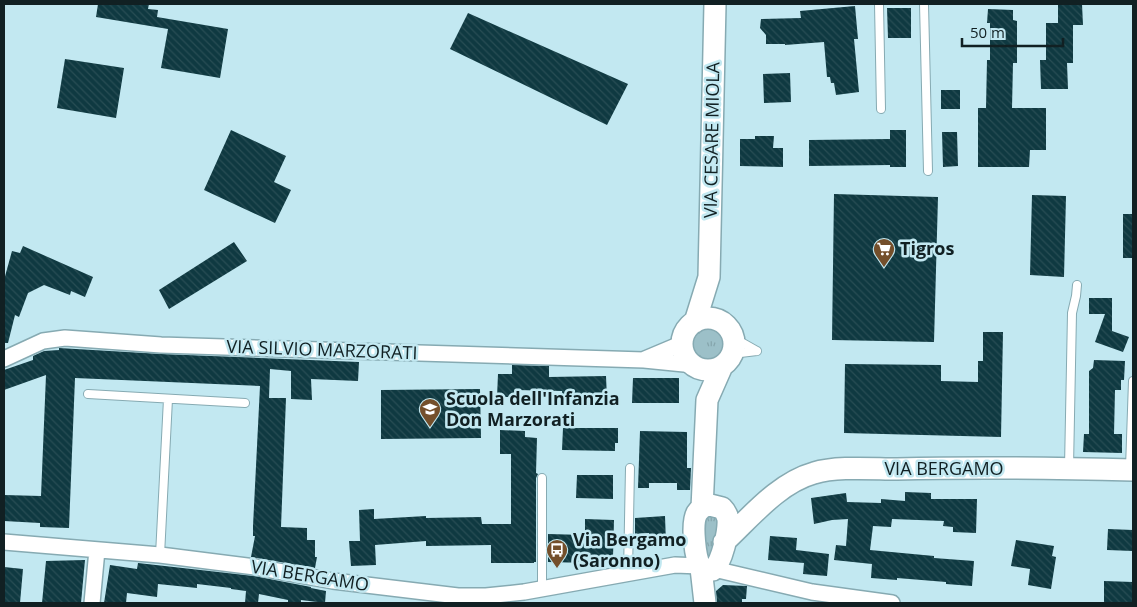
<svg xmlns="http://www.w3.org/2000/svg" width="1137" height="607" font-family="'Open Sans',sans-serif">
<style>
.grass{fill:url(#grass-tufts)}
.building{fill:url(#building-back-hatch)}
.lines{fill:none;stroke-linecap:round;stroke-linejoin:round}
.lane-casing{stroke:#86aab2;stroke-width:10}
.street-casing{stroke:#86aab2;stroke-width:18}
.secondary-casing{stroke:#86aab2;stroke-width:24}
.lane{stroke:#fff;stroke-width:8}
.street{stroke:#fff;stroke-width:15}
.secondary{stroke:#fff;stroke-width:21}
.labels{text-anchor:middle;stroke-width:5;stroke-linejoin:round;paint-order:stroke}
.street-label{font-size:18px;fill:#112023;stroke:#c2e8f1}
.poi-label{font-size:18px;font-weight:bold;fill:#112023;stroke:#c2e8f1;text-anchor:start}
</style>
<defs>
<pattern id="grass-tufts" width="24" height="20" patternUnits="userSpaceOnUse" patternTransform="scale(1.25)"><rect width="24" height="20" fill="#9cc0c8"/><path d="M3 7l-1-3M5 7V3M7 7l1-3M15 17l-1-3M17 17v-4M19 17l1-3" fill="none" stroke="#85a5ac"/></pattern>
<pattern id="building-back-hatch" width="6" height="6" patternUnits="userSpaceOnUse" patternTransform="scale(1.25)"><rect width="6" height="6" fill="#0f3941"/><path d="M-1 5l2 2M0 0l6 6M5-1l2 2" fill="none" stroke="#284d54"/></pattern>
</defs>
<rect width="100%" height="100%" fill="#c2e8f1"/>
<path class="grass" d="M689 342a19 19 0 1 1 38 0a19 19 0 1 1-38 0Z
M717,511l2,41 -15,8 -3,-45z"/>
<path class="building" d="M98,4h51l-1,5 10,1 -1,7 71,12 -8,49 -59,-10 7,-39 -72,-12z
M1058,4h24l1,21h-10v38h-6l1,26h-27l-1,-29h6v-37h12z
M855,6l3,33h-4l5,53 -23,3 -2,-12h-3l-1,-6h-3l-3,-35 -39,3v-1h-19v-9l-6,-7 1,-9 40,-1 -1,-7z
M887,8h24v30h-23z
M988,9l25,1v10l4,1v42h-4l-1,45h34v42h-16l-1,17h-51v-59h8l1,-48h3v-37h-3z
M468,13l160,71 -21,41 -157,-76z
M65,59l59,9 -8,50 -59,-10z
M790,73l1,29 -27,1 -1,-29z
M941,90h19v19h-19z
M231,130l55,26 -12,26 17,8 -16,33 -71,-33z
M890,130h16v37h-16v-2l-81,1v-26l81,-1z
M942,132h15l1,34 -15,1z
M755,136h19l-1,12h10v19l-43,-1v-27h15z
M834,194l104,3 -4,145 -102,-2z
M1032,195l34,1 -2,81 -34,-2z
M1123,214h10v44h-10z
M234,242l13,19 -78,48 -10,-19z
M23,246l70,31 -8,20 -14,-6 -1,4 -26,-10 -16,8 -9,24 -4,-2 -7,28h-4v-63l8,-29 8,2z
M1089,298h23v33l17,6 -6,15 -28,-10 10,-28h-16z
M983,332h20l-2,105 -157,-4 1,-69 96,1v16l37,1v-21h5z
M59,348l102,6 198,8 -1,19 -47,-2 1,21 -21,-1v-28l-21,-2 -1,29h17l-5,129 26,1v12h8v17h2l-2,11 -64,-11 4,-21h-2v-10l7,-140 -185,-8 -6,150 -29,-1v-4l-36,-2v-26l37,1 5,-121 -42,15v-20l29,-10v-4l11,-5 15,-1z
M1094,360l31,1 -1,19h-3v10h-6l-1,44h8v19l-39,-1 1,-18h5v-63l4,-3z
M512,365l37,1v11l57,-1 1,23 -44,1 -1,-9 -46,-1 -1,7h-18l1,-23h14z
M633,378h46v25h-47z
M480,389l1,49 -100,1v-49z
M563,428h55v15h-3v8l-53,-1z
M500,430l25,1v6l12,1 -1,35 2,1 -2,4v84h-2v1h-43v-18l-65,1v-5l-51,4 1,20 -25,1 -2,-25h11l-1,-31 15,-1v10l52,-3v2l55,-1 1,7h29v-70h-11z
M640,431l47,1v36h4l-1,22h-13v-7h-28v5h-11z
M577,475h36v24l-37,-1z
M905,492l26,1v6h46l-1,34 -23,-1v-5l-10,-1 1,-5 -52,-2 -1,8 -18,-1 -3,24 64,6v2l40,3 -2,25 -26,-2v-2l-49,-4v2l-26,-2 1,-14 -38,-4 2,-15 10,1 2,-27 -16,1 -18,4 -3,-26 35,-5 1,9 34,1v-4l24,2z
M665,516l1,27 -17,1v-11l-14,1v-16z
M585,519l29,1 -1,37h-9v3l-15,3 -41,-1v-28l37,1z
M1108,529l25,1v21l-26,-1z
M770,536l27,2 -1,12 33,4 -2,22 -24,-2 1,-11 -36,-3z
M1016,540l38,6 -2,10 4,1 -5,32 -23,-4 2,-16 -19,-3z
M85,560l-4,43h-39l4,-42z
M138,563l116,13 57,11v1l15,3 -1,12 -24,-3v3h-13v-3l-29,-6 -1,9h-13l1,-12 -15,-2v-1l-34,-4v4l-39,-4 -1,13 -30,-4 -1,10h-22l6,-38 27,4z
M4,567l19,2 -3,34h-16z
M1104,581l29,1v21l-29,-1z
M723,585l24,1 -1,13h-4v4h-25l-1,-12z"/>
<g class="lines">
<g class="lane-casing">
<path id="lane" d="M879,4l2,105
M924,4l4,167
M734,338l23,13
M732,354l25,-3
M88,394l157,9
M1069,467l3,-154 4,-17 1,-11
M1130,468l3,-87
M542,478v111
M160,555l8,-156
M628,573l2,-105"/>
</g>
<g class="street-casing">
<path id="street" d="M4,359l39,-18 22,-3 96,7 483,15 50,5
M645,359l38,-16
M4,542l156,13 95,12 78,14 125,15h28l38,-4 151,-27 25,1
M714,569l98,23 80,11
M92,603l5,-53"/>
</g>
<g class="secondary-casing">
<path id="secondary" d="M682 344a26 26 0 1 1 52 0a26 26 0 1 1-52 0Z
M695,322l14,-45 6,-273
M710,505l12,3c3,3 5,6 6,11 1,12 -6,43 -15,51l-12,-2c-6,-9 -10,-45 -4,-55 3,-5 7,-7 13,-8z
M702,508l5,-108 15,-34
M724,542c26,-24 54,-59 90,-69 23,-7 59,-4 83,-4 79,-2 158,-1 236,1
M701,568l4,35"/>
</g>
<use href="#lane" class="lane"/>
<use href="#street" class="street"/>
<use href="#secondary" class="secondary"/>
</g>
<defs>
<g id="supermarket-pin" transform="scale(1.125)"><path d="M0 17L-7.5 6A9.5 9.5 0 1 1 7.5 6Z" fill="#744f2b" stroke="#c2e8f1"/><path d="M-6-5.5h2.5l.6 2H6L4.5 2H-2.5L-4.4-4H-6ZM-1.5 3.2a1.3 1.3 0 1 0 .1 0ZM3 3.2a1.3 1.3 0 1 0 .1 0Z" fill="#fff"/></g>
<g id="school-pin" transform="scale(1.125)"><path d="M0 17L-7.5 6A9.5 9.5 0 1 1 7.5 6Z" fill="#744f2b" stroke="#c2e8f1"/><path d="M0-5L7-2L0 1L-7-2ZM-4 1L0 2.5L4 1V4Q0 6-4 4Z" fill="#fff"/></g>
<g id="bus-pin" transform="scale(1.125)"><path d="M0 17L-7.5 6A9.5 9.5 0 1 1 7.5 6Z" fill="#744f2b" stroke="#c2e8f1"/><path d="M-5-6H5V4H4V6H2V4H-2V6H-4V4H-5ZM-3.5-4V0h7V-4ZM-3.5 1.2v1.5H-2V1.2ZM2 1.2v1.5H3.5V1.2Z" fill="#fff"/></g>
</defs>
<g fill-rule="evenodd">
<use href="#supermarket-pin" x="884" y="249"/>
<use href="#school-pin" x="430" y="409"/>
<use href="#bus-pin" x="557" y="550"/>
</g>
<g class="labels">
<g class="street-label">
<text transform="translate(712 140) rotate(-89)" y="6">VIA CESARE MIOLA</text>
<text transform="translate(322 350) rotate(2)" y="6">VIA SILVIO MARZORATI</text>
<text x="944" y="475">VIA BERGAMO</text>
<text transform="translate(310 576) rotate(9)" y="6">VIA BERGAMO</text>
</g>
<g class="poi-label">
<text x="900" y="255">Tigros</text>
<text x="446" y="405">Scuola dell'Infanzia<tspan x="446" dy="21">Don Marzorati</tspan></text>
<text x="573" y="546">Via Bergamo<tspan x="573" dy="21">(Saronno)</tspan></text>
</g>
</g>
<rect width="1137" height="607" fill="none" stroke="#112023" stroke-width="10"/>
<path d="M962 38v8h101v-8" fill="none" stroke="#112023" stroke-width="2.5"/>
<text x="970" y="38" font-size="15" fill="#112023" stroke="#c2e8f1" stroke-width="4" paint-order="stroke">50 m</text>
</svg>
